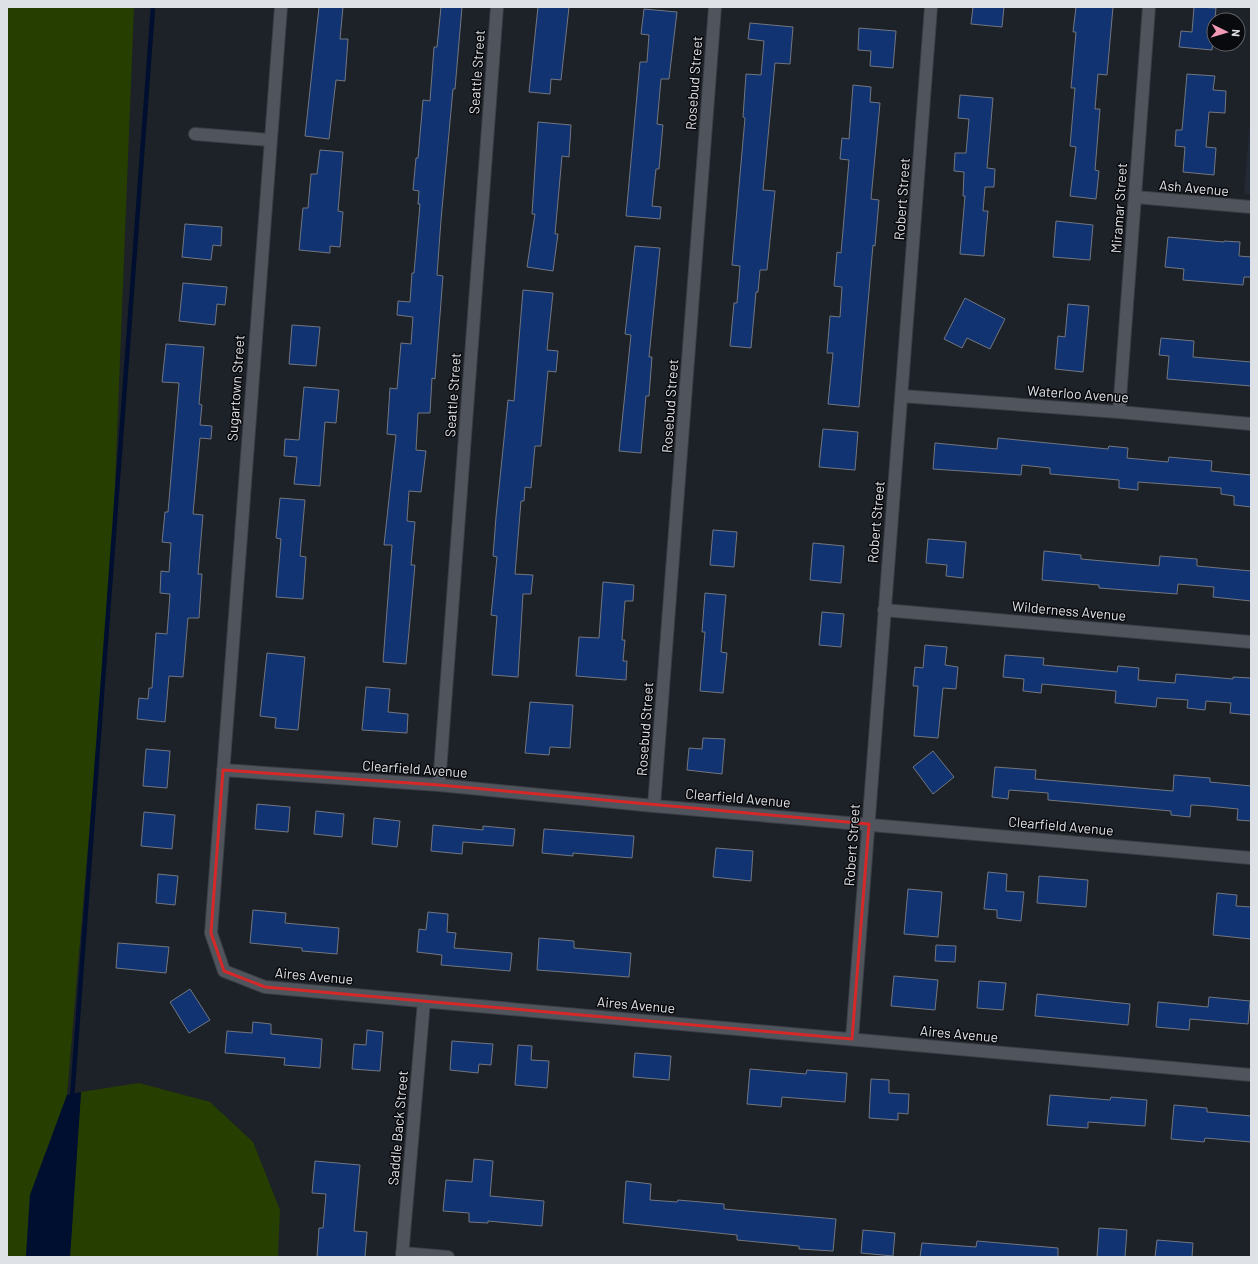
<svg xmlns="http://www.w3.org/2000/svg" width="1258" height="1264" font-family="Barlow,sans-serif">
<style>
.built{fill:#232a36}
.green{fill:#263f01}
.water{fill:#000f2f}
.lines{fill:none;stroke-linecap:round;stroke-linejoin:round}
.stream{stroke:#000f2f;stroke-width:4.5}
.building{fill:#113372;stroke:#71767f}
.street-casing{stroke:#3b3e44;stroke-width:14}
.street{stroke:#50555d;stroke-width:12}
.marked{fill:none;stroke:#d62828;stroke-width:3;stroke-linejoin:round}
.labels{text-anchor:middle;stroke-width:3;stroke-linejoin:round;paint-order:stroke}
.street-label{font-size:14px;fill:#dee1e6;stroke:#090a0d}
</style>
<rect width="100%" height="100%" fill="#1d2128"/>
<path class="built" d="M1251,110v84h-7z"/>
<path class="green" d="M7,7h127l-22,554 -45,534 -37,100 -4,62h-19z
M139,1083l71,19 43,40 27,68 -2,47h-208l11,-165z"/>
<path class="water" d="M81,1092l-11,165h-44l4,-62 37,-100z"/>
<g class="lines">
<path class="stream" d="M72,1098l81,-1091"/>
</g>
<path class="building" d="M319,7h24l-3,32h8l-3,42 -9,-1 -7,59 -24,-3z
M441,7h21l-7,82h-2l-12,131 -4,55 6,1 -8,103 -3,-1 -2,35h-12l-2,37 10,1 -5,41 -12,-1 -2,30 8,1 -4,43h4l-9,99 -23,-2 9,-117h-8l12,-110 -9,-1 3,-46 7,1 4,-46 10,1 2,-27 -16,-2 1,-14 12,1 2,-29h2l6,-69h-2l1,-13 -6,-1 3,-32h2l5,-58 7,1 4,-54h3z
M538,7h31l-8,73 -10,-1 -1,15 -21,-2z
M973,7h31l-2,20 -31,-3z
M1076,7h37l-6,68 -9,-1 -3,35h5l-5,61 4,1 -3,28 -26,-3 6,-49 -6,-1 5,-58h-4l5,-56h-3z
M1194,7l22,1 -4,42 -33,-3 2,-16 11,1z
M644,9l33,3 -8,67h-8l-4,45 6,1 -4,44h-3l-4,37 9,1 -1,12 -34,-3 14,-154h7l2,-27 -8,-1z
M750,23l43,4 -3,37 -15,-1 -12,127 12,1 -8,79h-7l-2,22h-2l-5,56 -21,-2 4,-43h3l3,-37 -8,-1 13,-147 -2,-1 3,-43 15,1 3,-34 -16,-2z
M859,28l37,3 -3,37 -23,-2 1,-15 -13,-1z
M1187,74l28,2 -2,14 13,1 -1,22 -16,-1 -3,35 10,1 -2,27 -31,-3 2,-25 -10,-1 1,-16h6z
M853,85l18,2 -1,15 10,1 -9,96 8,1 -4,46 -2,-1 -14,162 -31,-3 5,-51h-6l3,-37 10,1 2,-30 -8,-1 3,-34 4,1 8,-93 -9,-1 2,-21 7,1z
M960,95l33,3 -6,70 8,1 -1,18h-9l-2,24h5l-4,45 -24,-2 5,-58h-2l1,-24 -10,-1 1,-18h11l3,-34 -11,-1z
M538,122l33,3 -2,32 -7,-1 -7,78h3l-5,37 -26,-4 8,-53h-3z
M320,150l23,2 -5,59 5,1 -3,35 -10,-1v7l-31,-3 4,-42h5l3,-34h6z
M1056,221l37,4 -3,35 -37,-3z
M185,224l37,3 -1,19 -8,-1 -2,15 -29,-3z
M1168,237l56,5v-1l16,1 -1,14 12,1v20h-7l-1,8 -60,-5 1,-11 -19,-2z
M635,246l25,2 -11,109h3l-3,39h-3l-5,57 -22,-2 12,-116 -6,-1z
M183,283l44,4 -2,18 -8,-1 -2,21 -36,-4z
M523,290l30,3 -6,57 11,1 -2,21 -8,-1 -7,75h-6l-4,42 -6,-1 -1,14h-3l-6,73 18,1 -2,19h-8l-5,83 -26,-2 5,-59 -6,-1 6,-58 -4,-1 3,-39 12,-117 6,1z
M965,298l40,21 -15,30 -23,-11 -5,10 -18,-9z
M1068,304l21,2 -6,66 -28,-3 3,-33 7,1z
M292,325l28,2 -4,39 -27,-2z
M1161,338l33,3 -1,16 58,5v24l-84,-7 2,-23 -10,-1z
M166,344l38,3 -5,57 3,1 -2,20 12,1 -1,13 -11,-1 -7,76 10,1 -5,59h4l-3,44h-11l-5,59 -14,-1 -4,46 -28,-3 2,-21 9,1 1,-11h3l4,-55 11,1 3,-40 -10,-1 1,-22 8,1 2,-29 -9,-1 3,-30h3l11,-129 -17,-1z
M304,387l35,3 -3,33 -11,-1 -5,64 -26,-2 3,-27 -13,-1 1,-17 14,1z
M823,429l35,3 -3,38 -36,-3z
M998,438l110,11 1,-3 19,2 -1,10 41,4 1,-5 43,4 -1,10 40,4v32l-17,-2v-9l-13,-2v-6l-83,-6v8l-19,-2v-8l-69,-6v-6l-28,-3 -1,10 -88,-6 2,-26 62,6z
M280,498l25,2 -5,56 6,1 -3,42 -27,-2 5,-58 -5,-1z
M713,530l24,2 -3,35 -24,-2z
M928,539l38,3 -3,36 -17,-2 1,-11 -21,-2z
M813,543l31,3 -3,37 -31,-3z
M1044,551l37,4v4l78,7 1,-10 37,3v7l54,5v30l-38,-4 1,-10 -36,-3 -1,10 -78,-6v-3l-57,-5z
M603,582l31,3 -1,16h-8l-3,39h3l-2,21h4l-1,19 -50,-4 3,-39 20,1z
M705,593l21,2 -5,57 6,1 -4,40 -23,-2 5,-59h-3z
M822,612l22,2 -3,33 -22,-2z
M925,645l22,2 -2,18 13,2 -2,22 -13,-1 -5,50 -24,-2 4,-50h-5l2,-19 8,1z
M267,653l38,4 -7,73 -23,-2 1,-10 -16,-2z
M1005,655l39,3 -1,7 74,7 1,-6 21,2 -1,12 37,3 1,-9 57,5v-2l18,1v37l-21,-2 1,-10 -25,-2 -1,9 -18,-2 1,-8 -31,-2 -1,9 -41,-4 1,-12 -74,-7 -1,9 -18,-2 1,-12 -21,-2z
M366,687l24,2 -2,23 20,2 -1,19 -45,-3z
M530,702l43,3 -3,43 -20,-1 -1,8 -24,-2z
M703,738l22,1 -3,35 -35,-4 2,-22 13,1z
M146,749l24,2 -3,37 -24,-2z
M933,751l21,26 -21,17 -20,-27z
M995,767l41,3 -1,9 138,12 1,-16 36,3v4l41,4v35l-14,-1 1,-11 -30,-3 -17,-1 -1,12 -19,-2v-4l-123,-11v-7l-39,-3 -1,9 -16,-2z
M257,804l33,3 -2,25 -33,-3z
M316,811l28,3 -2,23 -28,-3z
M144,812l31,3 -3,34 -31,-3z
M374,818l26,3 -3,26 -25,-3z
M433,825l50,5v-4l32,3 -2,17 -50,-4 -1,12 -31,-3z
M544,829l90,7 -2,22 -59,-5v3l-31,-3z
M716,848l37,3 -2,30 -38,-4z
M988,872l19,2 -1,17 18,1 -3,29 -24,-3v-8l-13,-1z
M158,874l20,2 -3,29 -19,-2z
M1039,876l49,4 -2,27 -49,-4z
M908,889l34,3 -4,45 -34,-3z
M1217,893l20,2 -1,11 15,1v32l-38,-4z
M253,910l33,3 -1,10 54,5 -2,26 -35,-3v-3l-52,-5z
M428,912l20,2 -1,18 9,1 -2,15 58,5 -2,18 -69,-6 1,-10 -25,-3 2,-23 7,1z
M539,938l35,3v7l57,5 -2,24 -92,-7z
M118,943l51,4 -3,26 -50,-5z
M936,945l20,1 -1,16 -20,-1z
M894,976l44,4 -3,30 -44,-4z
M979,981l27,2 -3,27 -26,-2z
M190,989l20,31 -21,13 -19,-31z
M1037,994l93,10 -2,21 -93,-9z
M1209,997l41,4 -2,23 -58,-5 -1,11 -33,-3 2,-25 50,5z
M253,1022l18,2v10l51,5 -2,29 -36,-3 1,-7 -60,-5 2,-22 25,2z
M367,1030l16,2 -3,39 -28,-2 2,-25 12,1z
M452,1041l41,3 -2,21 -12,-1 -1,9 -28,-3z
M518,1045l14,1 -1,14 18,1 -2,27 -32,-3z
M635,1053l36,3 -2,24 -36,-3z
M750,1069l56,5 1,-4 40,3 -2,29 -63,-5 -1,10 -34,-3z
M871,1079l18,1v13l20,1 -1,20 -10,-1v7l-29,-2z
M1050,1095l60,5 1,-3 36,3 -2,26 -57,-4v6l-41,-3z
M1174,1105l33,3v4l44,4v26l-46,-4 -1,4 -33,-3z
M474,1159l19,2 -3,35 54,5 -2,25 -54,-5v2l-19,-1v-9l-26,-2 3,-31 26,2z
M315,1161l45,4 -6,66 13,1 -2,25h-48l2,-29h4l3,-34 -14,-1z
M626,1181l25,3 -1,16 27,2 1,-2 46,4v5l112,10 -3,32 -34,-2v-3l-62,-6v-5l-114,-12z
M1099,1228l28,2 -2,27h-28z
M863,1230l32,3 -2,23 -32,-3z
M1157,1240l36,3 -1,14h-37z
M977,1241l81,7v9h-138l2,-14 54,4z"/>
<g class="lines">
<g class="street-casing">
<path id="street" d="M281,7l-70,926 13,38 41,16 986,88
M195,134l75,6
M1135,197l116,10
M902,396l217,16 132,12
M1119,412l30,-405
M884,610l367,32
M223,770l216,15 215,21 597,52
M439,785l58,-778
M654,806l61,-799
M852,1039l79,-1032
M402,1253l46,4
M402,1257l22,-256"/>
</g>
<use href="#street" class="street"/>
</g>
<path class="marked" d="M223,770l216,15 430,39 -17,215 -587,-52 -41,-16 -13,-38z"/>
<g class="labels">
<g class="street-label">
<text transform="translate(477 72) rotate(-86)" y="5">Seattle Street</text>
<text transform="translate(694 83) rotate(-86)" y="5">Rosebud Street</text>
<text transform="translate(1194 188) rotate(5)" y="5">Ash Avenue</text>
<text transform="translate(902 199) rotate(-86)" y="5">Robert Street</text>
<text transform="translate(1119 208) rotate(-86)" y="5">Miramar Street</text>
<text transform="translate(236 388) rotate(-86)" y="5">Sugartown Street</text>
<text transform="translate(1078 394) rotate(4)" y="5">Waterloo Avenue</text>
<text transform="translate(453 395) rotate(-86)" y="5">Seattle Street</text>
<text transform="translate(670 406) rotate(-86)" y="5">Rosebud Street</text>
<text transform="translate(876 522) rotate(-85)" y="5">Robert Street</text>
<text transform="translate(1069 611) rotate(5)" y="5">Wilderness Avenue</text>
<text transform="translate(645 729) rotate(-86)" y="5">Rosebud Street</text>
<text transform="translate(415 769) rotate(4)" y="5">Clearfield Avenue</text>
<text transform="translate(738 798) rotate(5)" y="5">Clearfield Avenue</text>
<text transform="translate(1061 826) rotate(5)" y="5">Clearfield Avenue</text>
<text transform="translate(852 845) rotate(-86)" y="5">Robert Street</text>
<text transform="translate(314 976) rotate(5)" y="5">Aires Avenue</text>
<text transform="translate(636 1005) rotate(5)" y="5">Aires Avenue</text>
<text transform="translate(959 1034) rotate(5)" y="5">Aires Avenue</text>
<text transform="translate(398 1128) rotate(-85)" y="5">Saddle Back Street</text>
</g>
</g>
<rect width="1258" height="1264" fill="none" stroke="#dee1e6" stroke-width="16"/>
<g transform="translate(1226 32) rotate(95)"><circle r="19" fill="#090a0d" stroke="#5e6064"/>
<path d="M0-3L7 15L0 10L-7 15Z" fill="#f09ab6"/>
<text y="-6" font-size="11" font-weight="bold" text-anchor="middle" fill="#dee1e6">N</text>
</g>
</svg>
